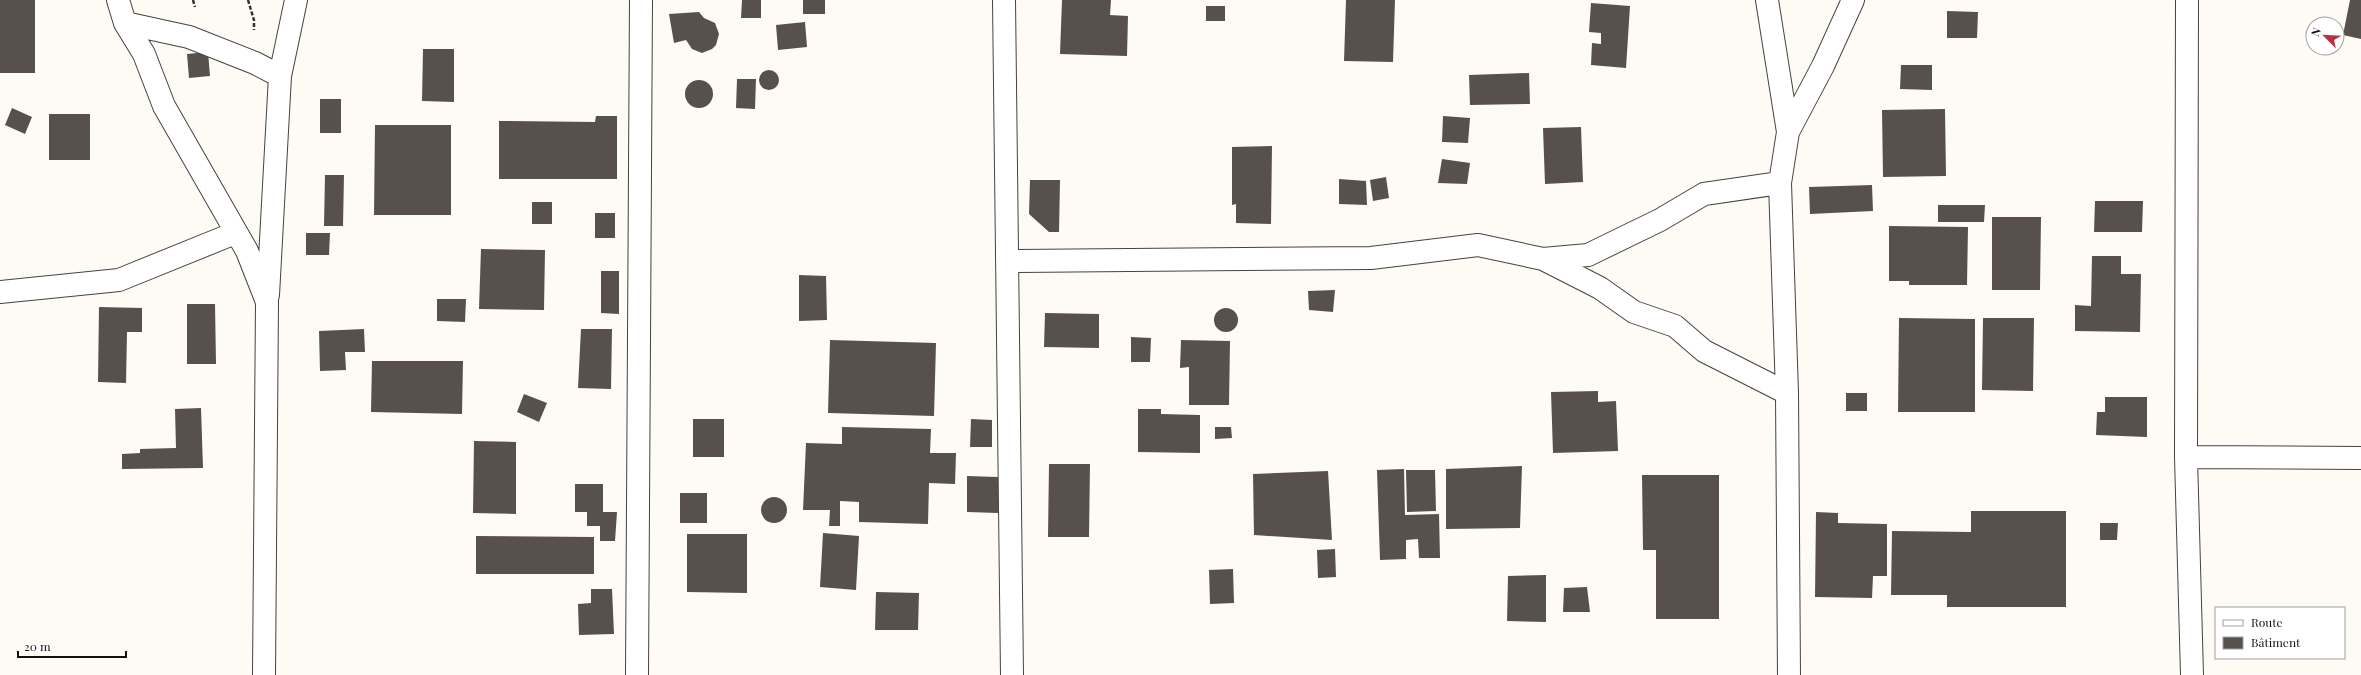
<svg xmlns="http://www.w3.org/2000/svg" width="2361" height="675" font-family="'Playfair Display',serif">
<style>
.building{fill:#58504d}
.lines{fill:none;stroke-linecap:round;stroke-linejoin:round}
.minor-casing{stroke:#434343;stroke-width:24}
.path{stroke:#323232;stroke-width:2.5;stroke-dasharray:4 2;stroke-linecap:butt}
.minor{stroke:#fff;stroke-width:22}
</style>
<rect width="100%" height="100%" fill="#fefbf4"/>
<path class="building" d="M0,0h35v73h-35z
M742,0h19v18h-20z
M803,0h22v14h-22z
M1062,0h49l-1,15 18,1 -1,40 -67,-2z
M1346,0h49l-2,62 -49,-1z
M2350,0h11v39l-18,-4z
M1591,3l39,3 -4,62 -35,-3 1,-22 9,1v-11l-12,-1z
M1206,6h19v15h-19z
M1947,11l31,1 -1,26h-30z
M699,12l5,6 11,5 4,11 -3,11 -4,4 -10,4 -10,-4 -6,-9 -12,3 -5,-29z
M805,22l2,25 -29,3 -2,-25z
M423,49h31v53l-32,-1z
M208,52l2,24 -21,2 -2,-24z
M1901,65h31v25l-32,-1z
M759 80a10 10 0 1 1 20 0a10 10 0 1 1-20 0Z
M1529,73l1,31 -60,1 -1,-30z
M737,79h19l-1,30 -19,-1z
M685 94a14 14 0 1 1 28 0a14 14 0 1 1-28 0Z
M320,99h21v34h-21z
M12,108l20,9 -7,17 -20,-9z
M1945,109l1,67 -63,1 -1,-67z
M49,114h41v46h-41z
M596,116h21v63h-118v-58l96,1z
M1443,116l27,2 -2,25 -26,-1z
M375,125h76v90h-77z
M1581,127l2,55 -38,2 -2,-56z
M1272,146l-1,78 -35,-1v-19l-4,1v-58z
M1442,159l28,4 -3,21 -29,-1z
M325,175h19l-1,51h-19z
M1386,177l3,21 -16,3 -3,-21z
M1339,179l27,2 1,24 -28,-1z
M1030,180h30l-1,52h-10l-20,-18z
M1872,185l1,26 -63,3 -1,-27z
M2095,201h48l-1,31h-48z
M532,202h20v22h-20z
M1938,205h47l-1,17h-46z
M595,213h20v25h-20z
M1992,217h49l-1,73h-48z
M1889,226l79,1 -1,58h-58v-4h-20z
M306,233h24l-1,22h-23z
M481,249l64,1 -1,60 -65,-1z
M2092,256h29v18h20l-1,58 -65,-1v-26l16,1z
M601,271h18v43l-18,-1z
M799,275l27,1 1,44 -28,1z
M1335,290l-2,22 -24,-2 -1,-19z
M437,299h29l-1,23 -28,-1z
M187,304h28l1,60h-29z
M99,307l43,1v24h-15l-1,51 -28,-1z
M1214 320a12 12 0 1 1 24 0a12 12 0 1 1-24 0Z
M1045,313l54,1v34l-55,-1z
M1899,318l76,1v93h-77z
M1983,318h51l-1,73 -51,-1z
M364,329l1,23h-20l1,18 -26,1 -1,-40z
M581,329h31l-1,60 -33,-1z
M1131,337l20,1 -1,24h-19z
M830,340l106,3 -2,73 -106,-3z
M1181,340l49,1 -1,64h-40v-38l-9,1z
M372,361h91l-1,53 -91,-2z
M1598,391v11l18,-1 2,50 -65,2 -2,-61z
M1846,393h21v18h-21z
M524,394l23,9 -8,19 -22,-10z
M2105,397h42v40l-51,-2 1,-23h8z
M201,408l2,60 -81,1v-15l18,-1v-4l36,-1 -1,-39z
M1138,409h23v5l39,1v38l-62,-1z
M693,419h31v38h-31z
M971,419l21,1v27h-22z
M842,427l89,2 -1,24h26l-1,31 -26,-1 -1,41 -69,-2v-20l-19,-1v25h-11l1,-16h-27l3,-67 36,1z
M1215,427h16l1,11 -17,1z
M474,441l42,1v72l-43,-1z
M1049,464h41l-1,73h-41z
M1522,466l-2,62 -74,1v-60z
M1404,469l1,46 34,-1 1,44h-21l-1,-19 -12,1v19l-26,1 -3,-90z
M1406,470h29l1,41 -29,1z
M1328,471l4,69 -78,-5 -1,-61z
M1642,475h77v144h-63v-69h-13z
M967,476l31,1v36l-31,-1z
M575,484h28v28h14l-2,29h-15v-15h-13v-14h-12z
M680,493h27v30h-27z
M761 510a13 13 0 1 1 26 0a13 13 0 1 1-26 0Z
M1971,511h95v96h-119v-12h-56l1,-64 79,1z
M1816,512l22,1v10l49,1v52h-14l-1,22 -57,-1z
M2100,523h18l-1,17h-17z
M823,533l36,3 -3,54 -36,-3z
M687,534h60v59l-60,-1z
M476,536l118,1v37h-118z
M1335,549l1,28 -18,1 -1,-28z
M1233,569l1,34 -24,1 -1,-34z
M1546,575v47l-39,-1 1,-45z
M1587,587l3,25h-27l1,-24z
M591,589h21l2,45 -35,1 -1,-31 13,-1z
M876,592l43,1 -1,37h-43z"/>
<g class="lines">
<g class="minor-casing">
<path id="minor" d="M118,0l7,23 19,31 20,52 83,145 20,51 -3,373
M1004,0l8,675
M1767,0l21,132 -8,51 7,210 2,282
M2187,0l-1,457 6,218
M125,23l64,14 66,26 25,13
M1788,132l35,-66 30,-66
M1543,259l57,29 34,24 41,14 29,25 83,42
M1008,261l363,-3 107,-13 65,14 45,-4 72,-35 44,-26 76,-11
M0,292l119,-12 116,-47
M268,295l12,-219 16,-76
M2186,457l175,1
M637,675l4,-675"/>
</g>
<path class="path" d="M193,0l2,7
M248,0l6,20v10"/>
<use href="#minor" class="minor"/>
</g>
<rect x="2215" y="607" width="130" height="52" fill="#ffffff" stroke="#9f9f9f"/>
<rect x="2223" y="620" width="20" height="6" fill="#ffffff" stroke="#9f9f9f"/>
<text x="2251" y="627" font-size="12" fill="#101010">Route</text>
<rect x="2223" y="637" width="20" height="12" fill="#58504d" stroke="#9f9f9f"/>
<text x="2251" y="647" font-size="12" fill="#101010">Bâtiment</text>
<g transform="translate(2325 36) rotate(294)"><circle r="19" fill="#ffffff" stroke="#9f9f9f"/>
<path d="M0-3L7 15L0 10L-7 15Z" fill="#b63242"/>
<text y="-6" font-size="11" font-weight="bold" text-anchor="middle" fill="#101010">N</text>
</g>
<path d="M18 651v6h108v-6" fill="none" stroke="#101010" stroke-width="2"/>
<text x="24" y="651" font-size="12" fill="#101010" stroke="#ffffff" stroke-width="3" paint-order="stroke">20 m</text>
</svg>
